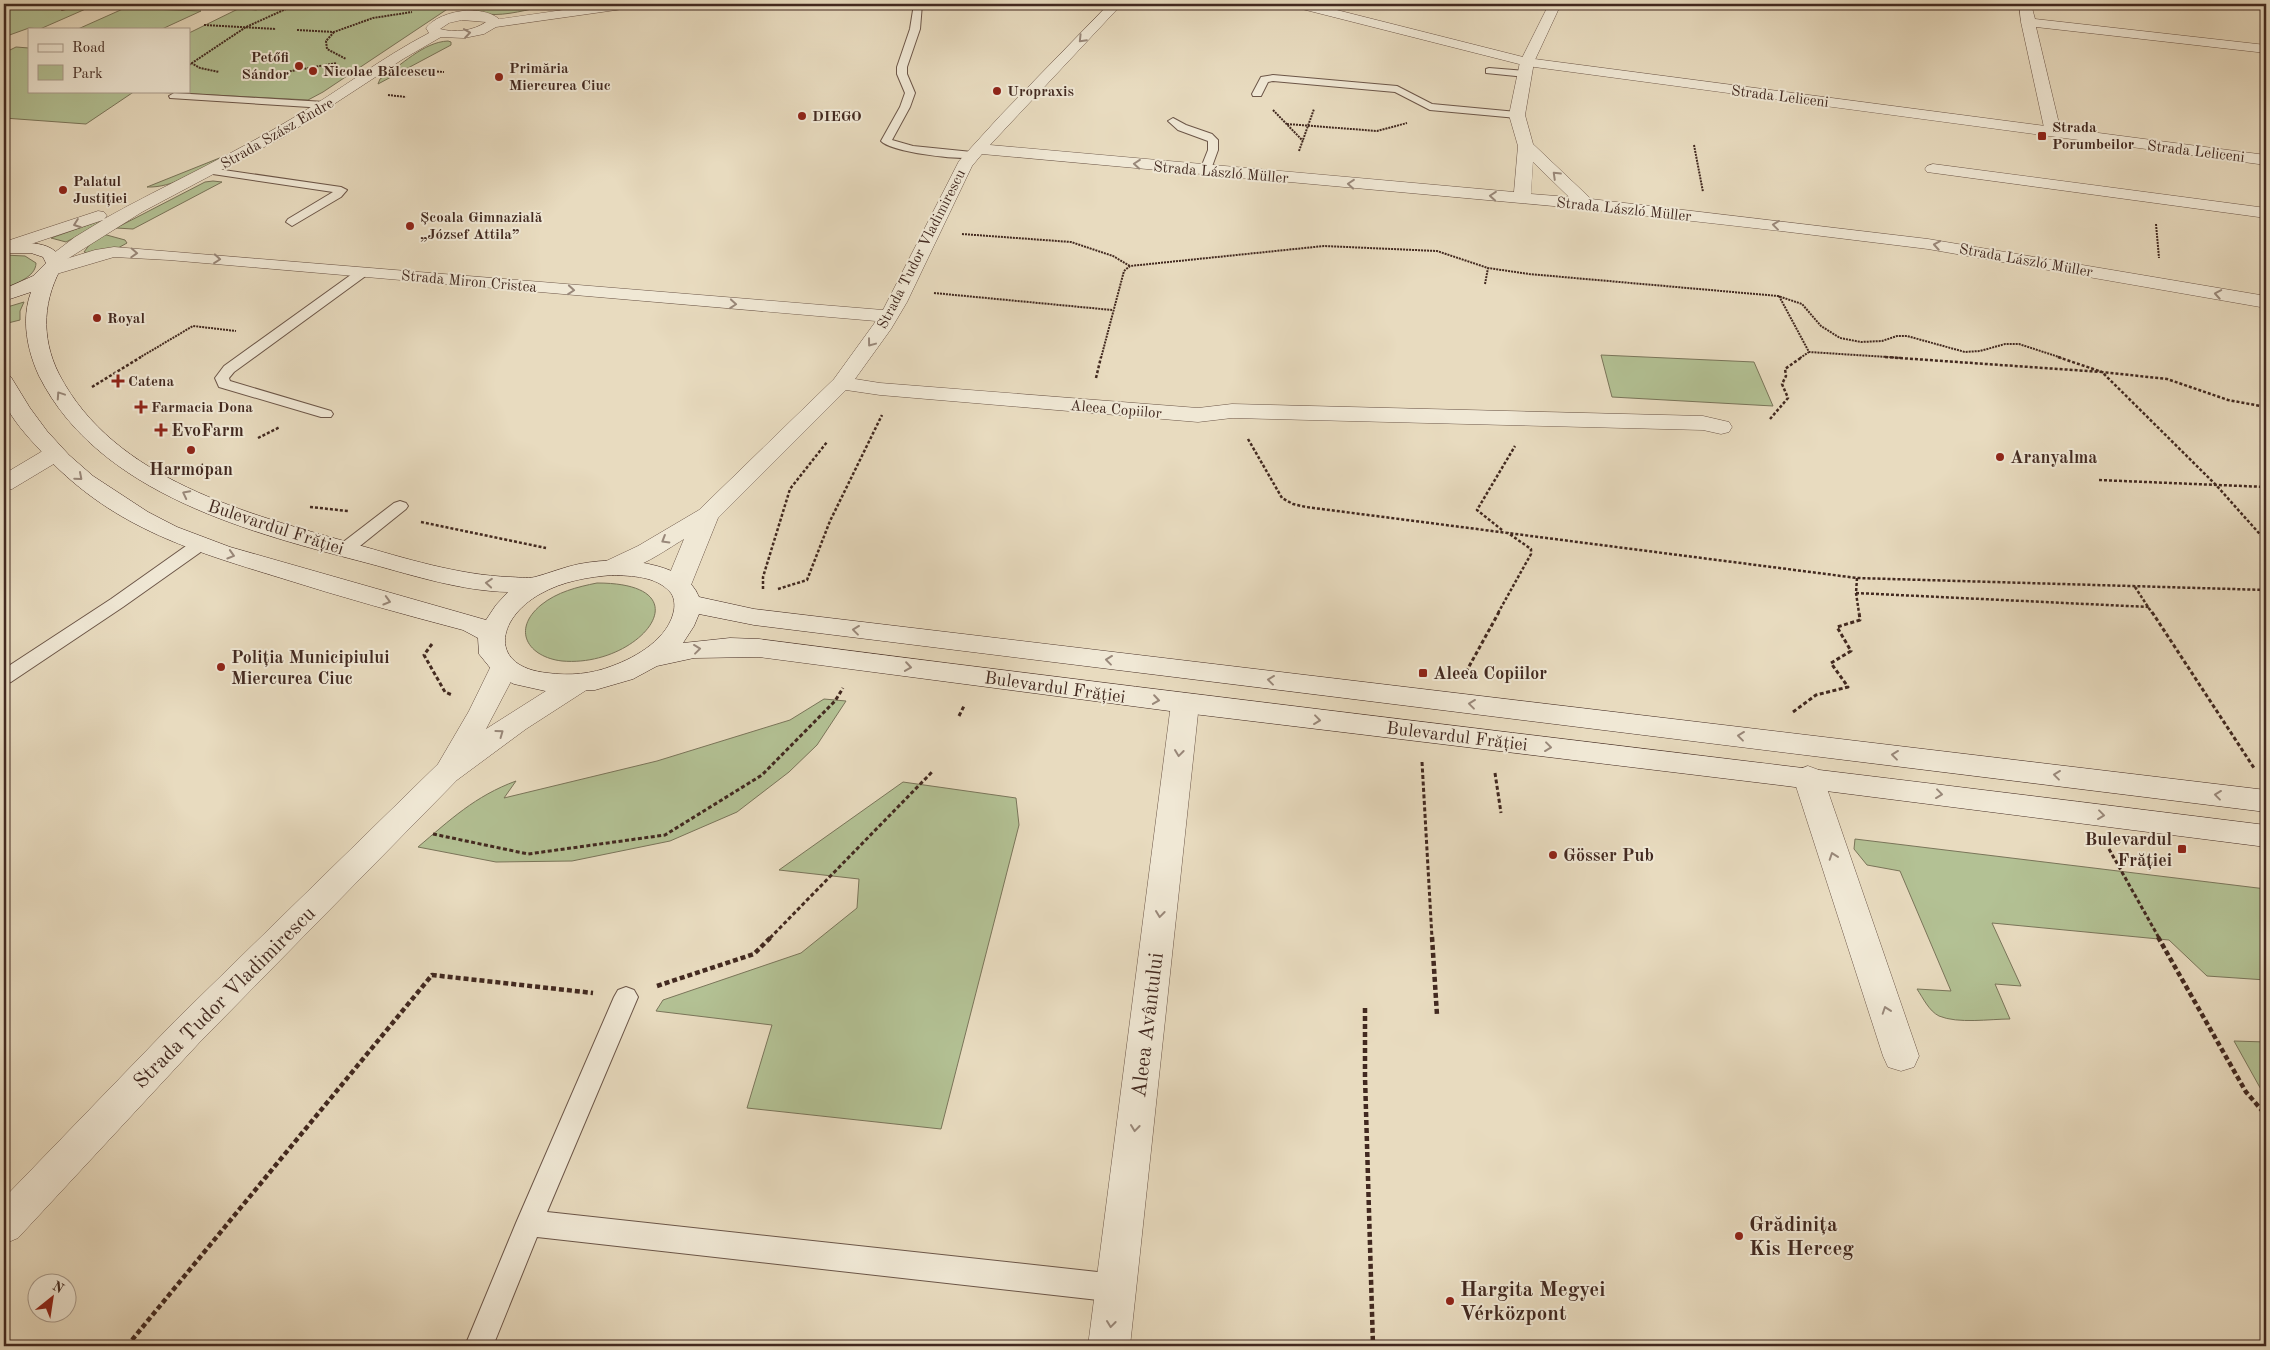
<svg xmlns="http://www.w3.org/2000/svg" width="2270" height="1350" font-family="'Old Standard TT',serif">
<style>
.green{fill:#b3c194;stroke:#7a755a}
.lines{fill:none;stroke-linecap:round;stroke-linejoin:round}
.service-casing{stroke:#6c5648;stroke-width:2}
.minor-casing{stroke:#6c5648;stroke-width:1}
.tertiary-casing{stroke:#6c5648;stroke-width:1}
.secondary-casing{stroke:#422920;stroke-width:1}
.path-far3{stroke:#422920;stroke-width:2;stroke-dasharray:2 1;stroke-linecap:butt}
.path-far2{stroke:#422920;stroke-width:2.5;stroke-dasharray:3 2;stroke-linecap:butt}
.path-far1{stroke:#422920;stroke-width:3;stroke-dasharray:4 2.5;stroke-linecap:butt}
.path{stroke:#422920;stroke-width:4.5;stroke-dasharray:5 3;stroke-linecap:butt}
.service{fill:#f0e8d5;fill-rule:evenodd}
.minor{fill:#f0e8d5;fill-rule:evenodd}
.tertiary{fill:#f0e8d5;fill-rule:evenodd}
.secondary{fill:#f0e8d5;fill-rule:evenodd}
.oneway{stroke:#99887a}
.poi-dot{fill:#8f2418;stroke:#f0e8d5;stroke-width:2}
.labels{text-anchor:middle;stroke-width:4;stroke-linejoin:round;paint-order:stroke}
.far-poi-label{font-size:15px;font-weight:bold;fill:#422920;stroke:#f0e8d5;text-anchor:start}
.far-street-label{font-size:15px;fill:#422920;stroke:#f0e8d5}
.poi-label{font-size:18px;font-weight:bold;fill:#422920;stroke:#f0e8d5;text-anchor:start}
.street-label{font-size:18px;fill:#422920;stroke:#f0e8d5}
.near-street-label{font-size:21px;fill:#422920;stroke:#f0e8d5}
.near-poi-label{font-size:21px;font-weight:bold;fill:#422920;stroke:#f0e8d5;text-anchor:start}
</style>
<rect width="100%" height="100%" fill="#e8dbbf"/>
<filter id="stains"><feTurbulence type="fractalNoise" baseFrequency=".004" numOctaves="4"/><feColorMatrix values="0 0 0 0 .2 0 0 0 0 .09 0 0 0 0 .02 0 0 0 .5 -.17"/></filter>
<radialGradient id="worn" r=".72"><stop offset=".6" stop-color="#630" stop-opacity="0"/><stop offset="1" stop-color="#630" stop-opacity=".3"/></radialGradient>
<path class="green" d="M4,4h93l-57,25 -11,-1 -25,9z
M272,4h176l1,4 -126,84 -15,8 -173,-9 -49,33 -82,-6v-65l12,-6 13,1v43h160v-58l51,-25 16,2z
M474,6l58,3c-19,4 -40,9 -59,2z
M125,8l76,3 -39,18h-84z
M448,41l3,1v3l-73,39 2,-5c21,-13 43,-37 68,-38z
M222,157c-23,13 -48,31 -75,30z
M213,181l9,1 -89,47 -17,-1 89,-46z
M122,213l-56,29 -15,-4z
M103,234l22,6 2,3 -9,5 -30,5 -4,-1 9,-12z
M4,255l21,1 11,7c0,14 -21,21 -32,25z
M24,302l-4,9v9l-16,4v-16z
M1601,355l153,7 19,44 -161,-9z
M597,583c111,0 43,85 -35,78 -34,-4 -51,-31 -21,-56 16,-13 36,-18 56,-22z
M824,699l22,2 -29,44 -28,27 -52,40 -67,29 -98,20 -76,1 -78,-15c32,-27 57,-51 98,-66l-12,17 153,-37 133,-41z
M903,782l113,16 3,27 -78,304 -194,-21 25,-83 -116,-14 7,-11 138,-47 56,-45 2,-29 -80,-9z
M1855,839l411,50v91l-59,-4 -38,-36 -177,-17 29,63 -26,-2 15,35c-20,0 -52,5 -71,-3 -10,-5 -16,-18 -22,-27l34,2 -51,-120 -33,-6 -13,-16z
M2234,1041l32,1v51h-3z"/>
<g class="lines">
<g class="service-casing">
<path id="service" d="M59,4h8l2,4 -7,2z
M914,4h8l-2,25 -13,38v7l8,19 -5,14 -18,33 21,6 59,6 4,1 1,2 -1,2c-15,4 -85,-5 -95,-16l19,-34 5,-14 -8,-19v-7l13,-38z
M1489,68l37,3 5,3 -5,3 -40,-4v-4z
M1273,75l124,11 35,18 85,8 5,3 -5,3 -87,-8 -35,-18 -122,-11 -5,1 -7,14h-8l-1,-2 9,-17z
M174,93l151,9 5,3 -5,3 -155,-10 -1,-2z
M1173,118l13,7 26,9 6,6v10l-8,22 -4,1 -6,-3 8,-20v-9l-30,-11 -10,-9z
M210,168l131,19 6,3 -6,7 -49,29 -6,-4 2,-3 45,-27 -127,-19 -2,-2 2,-2z
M363,268l6,4 -2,3 -133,97 -5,6 1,3 101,30 2,3 -2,3h-10l-102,-30 -4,-9 9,-12 135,-97z
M400,501l6,2 2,3 -2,3 -56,45h-12l-2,-4 2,-4 56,-43z
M199,540l6,1 2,4 -2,4 -82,58 -112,75 -7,2v-15l107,-70 82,-58z
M626,987l8,3 4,7 -91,215 569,62 10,4 4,10 -4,10 -10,4 -579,-65 -44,109h-28l51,-123 98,-226 4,-7z"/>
</g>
<g class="minor-casing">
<path id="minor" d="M1109,4h13l-132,141 524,47 4,-46 -9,-31 11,-53 29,-58h12l-27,58 -9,53 8,29 58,55 337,40 338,57v12l-338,-59 -147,-18 -195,-22 -604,-55 -10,12 -65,136 -16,27 -36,50 25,4 318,25 34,-4 471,12 26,6 3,5 -3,5 -8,2 -18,-4 -471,-12 -34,4 -318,-27 -34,-5 -128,128 -27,67 -4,5 -9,3 -9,-3 -4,-5 19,-46c-20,12 -57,39 -80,33l-4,-5 4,-5 34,-16 61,-36 135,-131 42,-58 -707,-61 -55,-3 -61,18 -7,-2 -2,-4 2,-4 49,-15 19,-3 769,63 76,-149 41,-45zM1533,162l36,35 -38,-3z
M2019,4h12l4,15 231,26v8l-230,-26 25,105 -2,3h-12l-2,-3 -24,-110z
M1933,164l333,44v10l-339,-46 -2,-3 2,-3z
M54,447l8,2 3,5 -3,5 -50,30 -8,2v-17l42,-25z
M1185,695l10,2 4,7 -69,642h-42l83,-642 4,-7z
M1808,766l11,4 4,7 96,279 -5,11 -13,4 -13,-4 -5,-11 -90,-279 4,-7z"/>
</g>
<g class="tertiary-casing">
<path id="tertiary" d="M605,4h31l-6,4 -134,19 -12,7 -20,4 -23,-1 -38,22 -118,77 -143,76 -81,51 -6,2 -6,-2 -3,-4 29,-22 28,-17 -99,33v-11l94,-31 6,1 3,4 -3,3c63,-35 128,-64 189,-101 46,-27 88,-60 136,-85l-3,-5c14,-18 56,-24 73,-9zM462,20l24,2c-13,9 -31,11 -46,7l9,-6z
M1293,4h20l214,54 739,97v10l-739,-99 -233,-59z
M504,659l10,3 4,6 -32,61 82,-52 10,-3 10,3 4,6 -4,6 -62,40 -69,51 -258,263 -181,195 -14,6v-46l171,-177 263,-257 31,-53 21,-43 4,-6z"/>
</g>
<g class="secondary-casing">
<path id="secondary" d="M4,243c23,0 49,-4 60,20 -21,35 -24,73 -5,111 55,106 189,140 296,170 49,14 103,31 155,33 7,0 17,2 25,0 15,-4 29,-10 44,-13 27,-5 52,-5 78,2 18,5 35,13 42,31l55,12 1512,181v22l-1512,-187 -55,-11 -5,12 -11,17 47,-5 29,1c502,65 1005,123 1507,186v22l-487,-62 -594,-72 -426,-56 -65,1 -37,8 -24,13 -38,11 -45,2 -36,-8 -18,-9 -17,-21 -1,-16 -15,-8c-61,-16 -122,-33 -182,-52 -95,-29 -172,-52 -241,-128 -12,-13 -29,-31 -36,-49 -2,-7 0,-18 0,-26l7,2 19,31 17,23 22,24 24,21 55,36 29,15 53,20 256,73 10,-15 12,-13c-46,-1 -93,-16 -137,-28 -119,-31 -272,-69 -332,-188 -12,-26 -18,-57 -8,-84l-27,9v-12l29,-13 13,-13 -3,-6 -12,-4h-27zM613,575c19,1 43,1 57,17 4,4 5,12 4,18 -5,28 -37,47 -62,56 -20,8 -43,10 -64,7 -60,-6 -52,-54 -8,-79 23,-13 48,-17 73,-19z"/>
</g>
<path class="path-far3" d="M204,25l72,4
M297,30l37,2 39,-14 39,-6
M334,32l-8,9 1,8 19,10
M191,63l9,5 19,4
M189,65l57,-38 51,-23
M428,71l16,1
M269,75l68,-12
M388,95l18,2
M1273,110l30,31
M1287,124l90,7 30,-8
M1694,145l9,47
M1299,151l15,-42
M2156,224l3,34
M962,234l109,8 42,14 17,10
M1485,284l3,-16
M934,293l178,17
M1779,296l30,56 94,6
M139,358l54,-32 43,5
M1101,358l23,-87 6,-5 194,-20 113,5 51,17 41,6 249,22 24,8 19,22 19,12 21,4 21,-1 15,-5h10l58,16 15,-1 25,-7h14l43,14
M1800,358l9,-6"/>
<path class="path-far2" d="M1885,357l217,15 114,113 50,56
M2058,357l44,15 65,7 61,21 38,7
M1096,378l5,-21
M92,387l49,-30
M1770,419l18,-21 -6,-14 4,-8 -1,-7 17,-12
M258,438l22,-11
M1248,439l34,59 11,6 13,3 551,71 409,12
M196,468l8,-4
M2099,480l167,7
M310,507l38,4
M421,522l125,26
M1502,530l-25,-20 38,-64
M1857,578l-1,15 3,20
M2135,587l17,26
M763,589v-12l27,-88 37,-47
M778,589l29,-9 23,-59 52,-106
M1856,593l293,14
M1498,613l33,-59v-5l-23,-16"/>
<path class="path-far1" d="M2152,612l102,156
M432,644l-8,11 21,37 7,3
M1466,672l33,-60
M1793,712l23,-17 32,-8 -17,-24 20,-12 -14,-24 23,-7 -1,-8
M959,716l5,-10
M1422,762l10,176
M1495,773l6,40
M433,834l95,20 137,-19 97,-60 73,-74 8,-13
M2109,849l50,89
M770,938l162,-166"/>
<path class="path" d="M1432,937l5,78
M2158,937l88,155 20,23
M657,986l97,-32 17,-17
M1365,1008v69l8,269
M127,1346l305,-371 161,18"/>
<use href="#service" class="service"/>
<use href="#minor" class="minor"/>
<use href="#tertiary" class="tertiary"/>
<use href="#secondary" class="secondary"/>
</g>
<defs><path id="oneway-chevron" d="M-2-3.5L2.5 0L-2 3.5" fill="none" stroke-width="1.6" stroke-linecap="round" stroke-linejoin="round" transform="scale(1.25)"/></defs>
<g class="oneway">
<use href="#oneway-chevron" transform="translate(467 33) rotate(-8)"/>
<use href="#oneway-chevron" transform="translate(1082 39) rotate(134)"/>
<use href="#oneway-chevron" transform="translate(1137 164) rotate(-175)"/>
<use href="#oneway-chevron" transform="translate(1556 175) rotate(-136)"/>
<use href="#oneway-chevron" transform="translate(1351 184) rotate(-175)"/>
<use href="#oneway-chevron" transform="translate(1493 196) rotate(-175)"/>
<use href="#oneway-chevron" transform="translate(77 224) rotate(160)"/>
<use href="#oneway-chevron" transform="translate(1776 225) rotate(-173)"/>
<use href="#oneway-chevron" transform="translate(1937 245) rotate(-170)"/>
<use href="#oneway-chevron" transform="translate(134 253) rotate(3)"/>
<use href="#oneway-chevron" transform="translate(217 259) rotate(5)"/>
<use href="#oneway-chevron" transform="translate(571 290) rotate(5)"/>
<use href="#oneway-chevron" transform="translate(2218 294) rotate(-170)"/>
<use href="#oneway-chevron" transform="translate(733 304) rotate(5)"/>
<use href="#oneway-chevron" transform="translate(871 343) rotate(127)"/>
<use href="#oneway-chevron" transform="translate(60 395) rotate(-124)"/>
<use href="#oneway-chevron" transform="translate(79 477) rotate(41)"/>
<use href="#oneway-chevron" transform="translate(186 494) rotate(-153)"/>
<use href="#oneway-chevron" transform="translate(665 540) rotate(149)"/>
<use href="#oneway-chevron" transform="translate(231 555) rotate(17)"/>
<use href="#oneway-chevron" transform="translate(489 583) rotate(-175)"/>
<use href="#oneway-chevron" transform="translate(387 601) rotate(16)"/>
<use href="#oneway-chevron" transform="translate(856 630) rotate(-173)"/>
<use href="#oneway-chevron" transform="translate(697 649) rotate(-7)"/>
<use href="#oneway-chevron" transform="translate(1109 660) rotate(-173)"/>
<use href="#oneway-chevron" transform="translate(908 667) rotate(8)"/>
<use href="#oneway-chevron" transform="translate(1271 680) rotate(-173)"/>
<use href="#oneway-chevron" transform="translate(1156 700) rotate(8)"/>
<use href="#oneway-chevron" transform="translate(1472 704) rotate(-173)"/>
<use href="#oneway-chevron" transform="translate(1317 720) rotate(7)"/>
<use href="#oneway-chevron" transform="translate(500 733) rotate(-36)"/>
<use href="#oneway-chevron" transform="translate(1741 736) rotate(-173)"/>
<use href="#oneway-chevron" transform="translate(1548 747) rotate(7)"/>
<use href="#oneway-chevron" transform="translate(1179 753) rotate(97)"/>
<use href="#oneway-chevron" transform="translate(1895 755) rotate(-173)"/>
<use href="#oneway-chevron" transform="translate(2057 775) rotate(-173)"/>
<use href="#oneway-chevron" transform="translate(1939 794) rotate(7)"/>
<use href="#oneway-chevron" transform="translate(2218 795) rotate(-173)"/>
<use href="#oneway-chevron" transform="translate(2101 815) rotate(7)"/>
<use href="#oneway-chevron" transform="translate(1833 856) rotate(-109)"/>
<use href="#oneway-chevron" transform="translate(1160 914) rotate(97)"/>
<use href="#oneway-chevron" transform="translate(1886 1010) rotate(-109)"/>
<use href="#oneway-chevron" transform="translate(1135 1128) rotate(97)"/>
<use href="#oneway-chevron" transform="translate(1111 1324) rotate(97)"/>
</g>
<g class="poi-dot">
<circle cx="299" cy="66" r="5"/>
<circle cx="313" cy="71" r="5"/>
<circle cx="499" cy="77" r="5"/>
<circle cx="997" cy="91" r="5"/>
<circle cx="802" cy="116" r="5"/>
<rect x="2037" y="131" width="10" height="10" rx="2.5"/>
<circle cx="63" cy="190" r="5"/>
<circle cx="410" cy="226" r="5"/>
<circle cx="97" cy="318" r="5"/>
<path d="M115.5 373.5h5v5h5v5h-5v5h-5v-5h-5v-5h5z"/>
<path d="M138.5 399.5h5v5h5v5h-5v5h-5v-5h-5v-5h5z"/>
<path d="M158.5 422.5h5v5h5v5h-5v5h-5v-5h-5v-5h5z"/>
<circle cx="191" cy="450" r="5"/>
<circle cx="2000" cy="457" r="5"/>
<circle cx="221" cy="667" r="5"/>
<rect x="1418" y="668" width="10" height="10" rx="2.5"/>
<rect x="2177" y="844" width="10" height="10" rx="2.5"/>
<circle cx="1553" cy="855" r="5"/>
<circle cx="1739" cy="1236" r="5"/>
<circle cx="1450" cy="1301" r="5"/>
</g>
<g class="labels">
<g class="far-poi-label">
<text x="289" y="62" text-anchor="end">Petőfi<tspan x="289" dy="17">Sándor</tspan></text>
<text x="509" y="73">Primăria<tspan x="509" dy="17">Miercurea Ciuc</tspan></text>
<text x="323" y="76">Nicolae Bălcescu</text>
<text x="1007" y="96">Uropraxis</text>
<text x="812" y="121">DIEGO</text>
<text x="2052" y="132">Strada<tspan x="2052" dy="17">Porumbeilor</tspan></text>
<text x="73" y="186">Palatul<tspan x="73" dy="17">Justiției</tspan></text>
<text x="420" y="222">Școala Gimnazială<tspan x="420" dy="17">„József Attila”</tspan></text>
<text x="107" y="323">Royal</text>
<text x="128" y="386">Catena</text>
<text x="151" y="412">Farmacia Dona</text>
</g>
<g class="far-street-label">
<text transform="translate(1780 96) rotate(7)" y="5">Strada Leliceni</text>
<text transform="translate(277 133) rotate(-30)" y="5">Strada Szász Endre</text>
<text transform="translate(2196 151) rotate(7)" y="5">Strada Leliceni</text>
<text transform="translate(1221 172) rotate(5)" y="5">Strada László Müller</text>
<text transform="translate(1624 209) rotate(6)" y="5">Strada László Müller</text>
<text transform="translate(921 249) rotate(-63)" y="5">Strada Tudor Vladimirescu</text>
<text transform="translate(2026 260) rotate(10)" y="5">Strada László Müller</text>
<text transform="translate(469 281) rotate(5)" y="5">Strada Miron Cristea</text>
<text transform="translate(1116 409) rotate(5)" y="5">Aleea Copiilor</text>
</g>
<g class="poi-label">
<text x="171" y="436">EvoFarm</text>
<text x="2010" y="463">Aranyalma</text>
<text x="191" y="475" text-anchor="middle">Harmopan</text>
<text x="231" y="663">Poliția Municipiului<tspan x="231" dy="21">Miercurea Ciuc</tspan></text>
<text x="1433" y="679">Aleea Copiilor</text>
<text x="2172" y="845" text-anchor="end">Bulevardul<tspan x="2172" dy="21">Frăției</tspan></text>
<text x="1563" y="861">Gösser Pub</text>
</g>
<g class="street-label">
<text transform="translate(276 527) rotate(18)" y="6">Bulevardul Frăției</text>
<text transform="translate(1055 687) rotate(8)" y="6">Bulevardul Frăției</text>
<text transform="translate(1457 736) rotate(7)" y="6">Bulevardul Frăției</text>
</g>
<g class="near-street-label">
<text transform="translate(224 997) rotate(-45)" y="7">Strada Tudor Vladimirescu</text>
<text transform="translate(1147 1025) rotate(-83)" y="7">Aleea Avântului</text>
</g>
<g class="near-poi-label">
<text x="1749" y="1231">Grădinița<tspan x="1749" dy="24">Kis Herceg</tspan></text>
<text x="1460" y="1296">Hargita Megyei<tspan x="1460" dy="24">Vérközpont</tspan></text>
</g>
</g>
<rect width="2270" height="1350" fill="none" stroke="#e8dbbf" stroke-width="20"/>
<rect x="5" y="5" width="2260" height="1340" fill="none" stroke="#422920" stroke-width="2.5"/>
<rect x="10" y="10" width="2250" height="1330" fill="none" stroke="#422920"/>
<rect x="28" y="28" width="162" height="65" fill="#f0e8d5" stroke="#aa9c8d"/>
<rect x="38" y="44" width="25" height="8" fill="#f0e8d5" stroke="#aa9c8d"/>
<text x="72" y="52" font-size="15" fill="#422920">Road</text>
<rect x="38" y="65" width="25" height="15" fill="#b3c194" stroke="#aa9c8d"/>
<text x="72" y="78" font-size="15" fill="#422920">Park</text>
<g transform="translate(52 1298) rotate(30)"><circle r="24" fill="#f0e8d5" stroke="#aa9c8d"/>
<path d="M0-4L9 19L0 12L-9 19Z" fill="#8f2418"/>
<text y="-8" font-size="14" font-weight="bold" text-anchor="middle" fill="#422920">N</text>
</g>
<rect width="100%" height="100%" filter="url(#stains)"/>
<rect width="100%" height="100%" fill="url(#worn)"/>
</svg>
